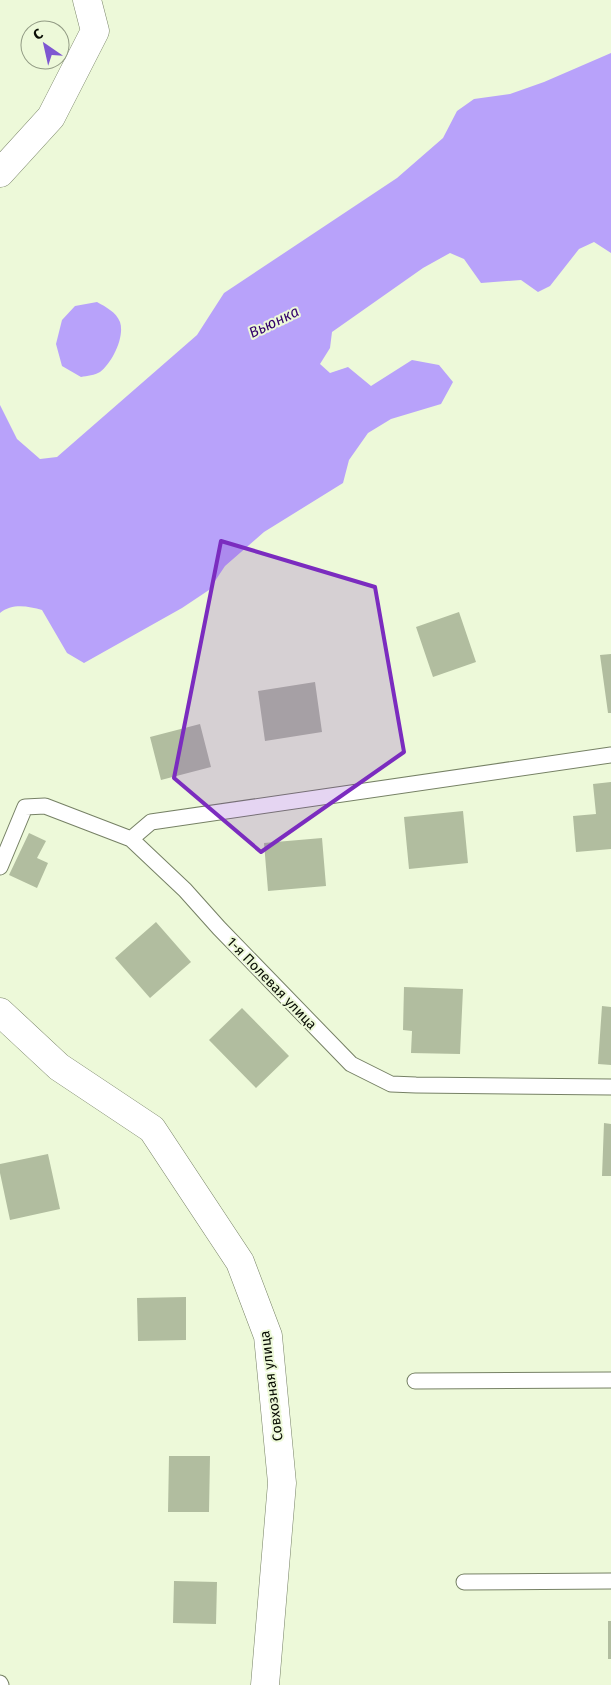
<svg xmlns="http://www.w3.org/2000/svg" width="611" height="1685" font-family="'Fira Sans',sans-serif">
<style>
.water{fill:#b8a2fa}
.building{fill:#b1bd9f}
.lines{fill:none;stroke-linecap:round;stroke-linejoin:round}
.service-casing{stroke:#768165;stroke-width:17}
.minor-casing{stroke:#768165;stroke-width:29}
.tertiary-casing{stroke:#768165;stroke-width:29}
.service{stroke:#fff;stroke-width:15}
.minor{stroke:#fff;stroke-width:28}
.tertiary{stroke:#fff;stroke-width:28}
.marked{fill:#7b2cbf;fill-opacity:0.2;stroke:#7b2cbf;stroke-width:4;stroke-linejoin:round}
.labels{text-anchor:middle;stroke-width:4;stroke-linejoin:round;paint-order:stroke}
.street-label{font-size:14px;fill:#090d04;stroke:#edf9d9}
.water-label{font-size:15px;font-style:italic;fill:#33006b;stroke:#edf9d9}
</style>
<rect width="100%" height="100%" fill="#edf9d9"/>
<path class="water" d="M611,53v200l-17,-11 -15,7 -29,37 -12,6 -17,-12 -40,3 -17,-24 -14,-6 -27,15 -91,64 -2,16 -10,16 10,9 18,-6 23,19 41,-26 27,5 14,17 -12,22 -50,15 -23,14 -19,27 -6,23 -79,49 -39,34 -16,24 -27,18 -98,55 -17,-10 -25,-43c-14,-4 -30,-7 -42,3v-208l17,34 23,20 17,-2 140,-122 27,-42 173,-115 46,-40 14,-27 17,-12 36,-5 34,-12z
M97,302c9,5 19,10 23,20 5,15 -8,41 -20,50 -5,3 -13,4 -19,5l-19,-11 -6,-22 6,-24 13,-14z"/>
<path class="building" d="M459,612l17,50 -43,15 -17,-50z
M611,654v59h-3l-8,-58z
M315,682l7,50 -57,9 -7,-50z
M200,724l11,43 -50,13 -11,-43z
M611,782v67l-35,3 -3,-36 23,-2 -3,-30z
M463,811l5,52 -59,6 -5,-52z
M29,833l17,8 -9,17 11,5 -11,25 -28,-13z
M322,838l4,48 -58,5 -4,-48z
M156,922l35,40 -41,36 -35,-40z
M404,987l59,2 -3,65 -49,-1 1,-22 -9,-1z
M602,1006l9,1v58l-13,-1z
M242,1008l47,48 -33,32 -47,-48z
M604,1123l7,1v52h-9z
M48,1154l12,55 -50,11 -10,-47v-9z
M186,1297v43l-48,1 -1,-43z
M169,1456h41l-1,56h-41z
M174,1581l43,1 -1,42 -43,-1z
M608,1621h3v38h-3z"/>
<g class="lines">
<g class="service-casing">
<path id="service" d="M131,839l20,-17 460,-67
M0,867l25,-60 20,-1 86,33 54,51 34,38 132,136 40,20 25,1 195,2
M415,1381l196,-1
M464,1582l147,-1
M0,1683l1,2"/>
</g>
<g class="minor-casing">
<path id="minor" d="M0,173l51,-56 44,-86 -8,-31"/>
</g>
<g class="tertiary-casing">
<path id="tertiary" d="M0,1012l59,55 93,62 88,133 28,74 14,147 -17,202"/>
</g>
<use href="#service" class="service"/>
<use href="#minor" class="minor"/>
<use href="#tertiary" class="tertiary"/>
</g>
<path class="marked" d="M221,541l154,46 29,165 -143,100 -87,-74z"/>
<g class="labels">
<g class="street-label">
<text transform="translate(272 983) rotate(46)" y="5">1-я Полевая улица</text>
<text transform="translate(271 1386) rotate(-97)" y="5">Совхозная улица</text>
</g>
<g class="water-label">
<text transform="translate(274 322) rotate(-26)" y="5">Вьюнка</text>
</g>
</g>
<g transform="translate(45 45) rotate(326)"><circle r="24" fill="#edf9d9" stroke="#929b84"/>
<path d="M0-4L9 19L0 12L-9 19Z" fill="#7e57d1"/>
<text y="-8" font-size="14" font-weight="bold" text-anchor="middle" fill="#090d04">С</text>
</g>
</svg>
